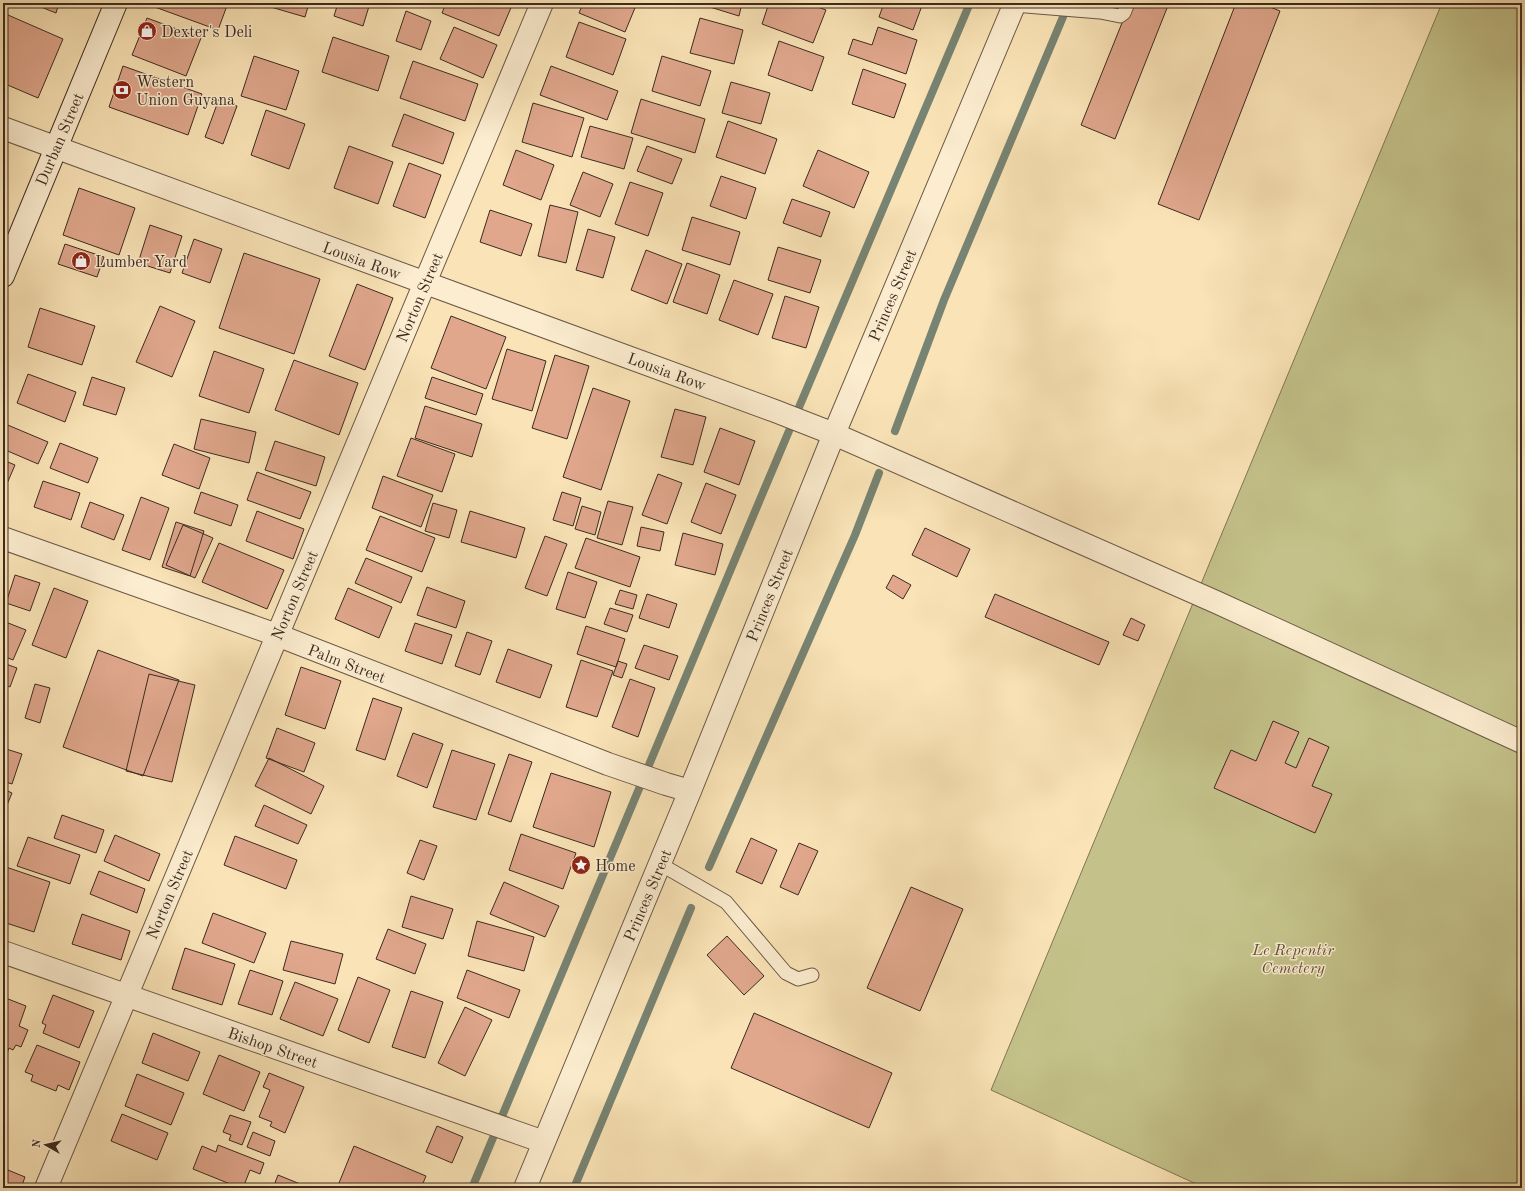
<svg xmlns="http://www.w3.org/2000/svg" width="1525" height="1191" font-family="'Old Standard TT',serif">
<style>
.green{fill:#c4c28a;stroke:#807655}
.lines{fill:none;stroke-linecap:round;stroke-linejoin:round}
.stream{stroke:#788473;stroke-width:8}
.building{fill:#e0a78d;stroke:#3d2b20}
.lane-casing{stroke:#6c5946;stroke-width:15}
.street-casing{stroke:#6c5946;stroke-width:24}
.secondary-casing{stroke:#3d2b20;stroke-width:24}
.lane{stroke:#fcedd0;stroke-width:13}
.street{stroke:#fcedd0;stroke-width:22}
.secondary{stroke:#fcedd0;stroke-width:22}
.labels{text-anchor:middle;stroke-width:3;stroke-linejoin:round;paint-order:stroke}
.poi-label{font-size:16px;fill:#3d2b20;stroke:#fcedd0;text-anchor:start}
.street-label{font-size:16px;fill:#3d2b20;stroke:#fcedd0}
.park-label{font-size:16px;font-style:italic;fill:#5f513a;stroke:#fcedd0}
</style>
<rect width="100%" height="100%" fill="#fae4b7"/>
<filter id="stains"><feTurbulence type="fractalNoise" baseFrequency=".005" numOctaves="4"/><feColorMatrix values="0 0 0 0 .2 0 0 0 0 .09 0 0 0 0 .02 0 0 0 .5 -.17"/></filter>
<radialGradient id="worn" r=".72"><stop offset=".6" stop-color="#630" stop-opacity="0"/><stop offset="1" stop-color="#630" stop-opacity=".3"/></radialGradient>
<path class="green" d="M1442,3h80v1185h-317l-214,-98z"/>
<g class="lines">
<path class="stream" d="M895,431l49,-131 124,-295
M709,867l146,-332 24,-62
M472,1188c165,-395 330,-791 498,-1185
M574,1188l117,-280"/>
</g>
<path class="building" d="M31,3h28l-3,10z
M153,3h75l-10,27 -66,-24z
M257,3h52l-4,14z
M338,3h32l-7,23 -29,-10z
M446,3h67l-14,33 -57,-23z
M583,3h54l-12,29 -46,-19z
M697,3h45l-3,13z
M769,3h38l19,7 -13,33 -51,-19z
M884,3h39l-10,27 -34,-13z
M1130,3h39l-54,136 -34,-14z
M1236,3h24l20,8 -81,209 -41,-16z
M406,11l25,10 -10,29 -25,-9z
M8,15l55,24 -25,59 -35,-15v-56z
M147,18l54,20 -15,38 -54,-21z
M700,18l43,12 -9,34 -44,-11z
M579,22l47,17 -13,36 -47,-18z
M454,27l43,18 -14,33 -43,-19z
M878,27l39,13 -11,34 -58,-20 5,-15 19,6z
M333,37l56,19 -11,35 -56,-19z
M779,41l45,16 -12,34 -44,-16z
M254,56l45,15 -13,39 -45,-14z
M662,56l49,15 -11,35 -48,-15z
M413,61l65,23 -13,37 -65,-23z
M123,66l79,28 -14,41 -79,-28z
M551,66l67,25 -11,29 -67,-25z
M863,69l43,15 -12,34 -42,-14z
M731,82l39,11 -9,31 -39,-11z
M219,99l18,7 -14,38 -18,-7z
M641,99l64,20 -10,34 -64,-20z
M533,103l51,15 -12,39 -50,-15z
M266,110l39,14 -16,45 -38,-14z
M404,114l50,19 -11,31 -51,-18z
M728,121l49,18 -12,35 -49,-17z
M590,126l43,12 -9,31 -43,-12z
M349,146l44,16 -15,42 -44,-16z
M647,146l35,13 -10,25 -35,-13z
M516,150l38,15 -13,35 -38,-15z
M818,150l51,22 -15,36 -51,-22z
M409,163l32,12 -16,43 -32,-12z
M583,172l30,12 -13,33 -30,-12z
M721,176l35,12 -10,31 -36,-13z
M630,182l33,11 -15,43 -33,-12z
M79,188l56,20 -16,47 -56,-20z
M792,199l38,13 -9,25 -38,-14z
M550,205l28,7 -12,51 -28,-7z
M490,210l42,14 -11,32 -41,-14z
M692,217l48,15 -10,33 -48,-15z
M150,225l32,11 -12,37 -32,-10z
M588,229l27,8 -12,41 -27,-8z
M194,239l28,10 -12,34 -28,-10z
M65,244l39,13 -7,20 -39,-13z
M778,247l43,13 -11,33 -42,-13z
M646,250l36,14 -15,40 -36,-14z
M244,253l76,26 -26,75 -75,-26z
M687,263l33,12 -13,39 -34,-12z
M734,280l39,14 -15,41 -39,-15z
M357,284l36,14 -28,72 -36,-14z
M785,296l34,11 -13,41 -34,-10z
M160,306l35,15 -23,56 -36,-15z
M40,308l55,18 -13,39 -54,-18z
M451,316l55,21 -20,52 -55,-21z
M507,349l39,12 -14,50 -40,-12z
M214,351l50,18 -15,44 -50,-17z
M555,355l34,11 -22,73 -35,-11z
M294,360l64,23 -19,52 -64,-25z
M28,374l48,18 -11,30 -48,-19z
M92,377l33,11 -9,27 -33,-10z
M432,377l51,17 -7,21 -51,-17z
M593,388l37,13 -29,89 -38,-13z
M425,406l57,18 -10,33 -57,-19z
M675,409l31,8 -13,48 -32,-8z
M201,419l55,13 -7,31 -55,-14z
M3,423l45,19 -10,22 -35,-15z
M720,428l35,13 -16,44 -35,-13z
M411,438l44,16 -13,38 -45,-16z
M275,441l50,16 -9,29 -51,-16z
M60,443l38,15 -10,25 -38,-15z
M174,444l36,14 -11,31 -37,-14z
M3,460l12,5 -12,28z
M257,472l54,20 -11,27 -53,-19z
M658,474l24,9 -15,41 -25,-9z
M383,476l50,19 -12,32 -49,-19z
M43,481l37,12 -9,27 -37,-13z
M706,483l30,12 -15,39 -30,-12z
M201,492l37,13 -7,21 -37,-13z
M562,492l19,6 -8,28 -20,-6z
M141,497l28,11 -19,52 -28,-10z
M608,501l25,6 -11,38 -25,-7z
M90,502l34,13 -10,25 -33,-13z
M433,503l24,7 -8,28 -24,-7z
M582,506l19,6 -6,23 -20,-6z
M257,511l47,18 -11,30 -47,-18z
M470,511l55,17 -9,30 -55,-16z
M380,516l55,22 -13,34 -56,-22z
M176,522l28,9 -14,45 -28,-9z
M183,525l30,13 -18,40 -29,-13z
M641,527l23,5 -4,19 -23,-5z
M925,528l45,21 -13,28 -45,-22z
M683,533l40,11 -8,31 -40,-10z
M545,536l22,8 -20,52 -22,-8z
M586,538l54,19 -10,30 -55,-19z
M219,543l65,27 -17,39 -65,-27z
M366,558l46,19 -11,26 -46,-20z
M568,572l29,10 -12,36 -29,-9z
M15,575l25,8 -10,28 -24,-8z
M893,575l18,10 -8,14 -17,-11z
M427,587l38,14 -9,27 -39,-13z
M54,588l34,13 -22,57 -34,-13z
M348,588l44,19 -13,31 -44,-19z
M620,590l17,5 -4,14 -18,-5z
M647,594l30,10 -8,24 -30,-10z
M995,594l114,48 -10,23 -114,-48z
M610,608l23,7 -6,17 -23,-8z
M1131,618l14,7 -7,16 -15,-6z
M3,621l23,9 -13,30 -10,-4z
M415,623l37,12 -10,29 -37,-13z
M586,626l39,13 -9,28 -39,-13z
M467,632l25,9 -12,34 -25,-9z
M644,645l34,11 -9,24 -34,-12z
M508,649l44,16 -12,33 -44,-16z
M98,650l81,30 -36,96 -80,-29z
M581,660l32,11 -16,46 -31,-10z
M618,661l9,3 -5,14 -9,-3z
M3,663l14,5 -7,19 -7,-3z
M301,667l40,14 -16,48 -40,-14z
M149,674l46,11 -23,97 -46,-11z
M630,679l25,9 -17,49 -26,-10z
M35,684l15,4 -10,35 -15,-5z
M373,698l29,10 -17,52 -29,-10z
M1273,721l26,11 -14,31 11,5 13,-30 20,9 -17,39 20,8 -17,39 -101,-45 17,-38 25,11z
M277,728l38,15 -11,29 -38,-14z
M413,733l30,11 -16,44 -30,-12z
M3,748l19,6 -10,30 -9,-3z
M452,750l43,14 -19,56 -43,-13z
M509,754l23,8 -21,60 -23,-8z
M269,758l55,28 -13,28 -56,-28z
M551,773l60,19 -17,55 -61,-20z
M3,789l9,4 -9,22z
M264,805l43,20 -9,19 -43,-18z
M62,815l42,15 -8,23 -42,-15z
M521,834l55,19 -13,36 -54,-19z
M115,835l45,19 -11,27 -45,-20z
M235,836l62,24 -11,29 -62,-24z
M28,837l52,18 -10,29 -53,-18z
M751,838l26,12 -15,34 -26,-12z
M420,840l17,6 -13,34 -17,-7z
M799,843l19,8 -20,44 -18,-8z
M3,866l47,16 -16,50 -31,-10z
M99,871l46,18 -8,24 -47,-19z
M504,882l55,24 -14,31 -55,-23z
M911,887l52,22 -43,102 -53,-23z
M411,896l42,13 -10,30 -41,-12z
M213,913l53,20 -12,30 -52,-20z
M82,914l48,17 -9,29 -49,-16z
M477,921l57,16 -10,34 -56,-15z
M388,929l38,15 -11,30 -39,-15z
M727,936l37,40 -20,19 -37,-40z
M291,941l52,13 -8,30 -52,-14z
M185,948l50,16 -13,41 -50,-16z
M250,970l33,11 -11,34 -34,-11z
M467,970l53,20 -11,28 -52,-20z
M358,977l32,13 -21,53 -31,-13z
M295,982l43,17 -15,37 -43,-17z
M411,991l32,11 -18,56 -33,-11z
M53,995l41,16 -15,37 -36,-15 3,-8 -4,-2z
M3,997l23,9 -7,20 9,4 -7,17 -5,-2 -3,5 -4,-2 -3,8 -3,-2z
M465,1007l27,13 -27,56 -27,-13z
M754,1013l138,60 -23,55 -138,-60z
M153,1033l47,19 -12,29 -46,-18z
M37,1045l43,17 -11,28 -11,-5 -2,6 -25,-10 2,-6 -8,-3z
M219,1055l41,17 -16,39 -41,-17z
M269,1073l35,14 -19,46 -15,-7 2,-4 -13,-5 11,-27 -7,-3z
M137,1074l47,19 -13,32 -46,-19z
M122,1114l46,19 -11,27 -46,-19z
M230,1115l21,7 -9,23 -13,-5 2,-5 -8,-3z
M437,1126l26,11 -11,26 -26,-11z
M253,1132l22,9 -5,15 -23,-9z
M218,1145l46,18 -4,11 -10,-4 -7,18h-3l-47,-19 9,-23 14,6z
M354,1146l72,30 -5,12h-71l-11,-5z
M3,1168l22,9 -4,11h-18z
M278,1175l32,13h-37z"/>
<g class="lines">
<g class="lane-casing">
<path id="lane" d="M1014,5l86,7 20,4 4,-3 4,-10
M660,864l66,38 60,71 12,6 14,-4"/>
</g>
<g class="street-casing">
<path id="street" d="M3,128l772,283 59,23 382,168 306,140
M3,538l274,97 331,129 58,20 24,7
M3,952l541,190
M46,1188l496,-1185
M525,1188l165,-397 144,-357 181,-431"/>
</g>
<g class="secondary-casing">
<path id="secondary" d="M3,276l113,-273"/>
</g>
<use href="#lane" class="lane"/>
<use href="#street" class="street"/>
<use href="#secondary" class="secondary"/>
</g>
<defs>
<g id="shop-disc" transform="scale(1)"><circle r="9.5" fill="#8f2418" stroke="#fcedd0"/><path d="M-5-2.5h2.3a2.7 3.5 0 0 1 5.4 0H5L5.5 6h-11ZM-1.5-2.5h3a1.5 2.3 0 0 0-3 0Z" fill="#fff"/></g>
<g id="bank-disc" transform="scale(1)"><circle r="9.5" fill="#8f2418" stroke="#fcedd0"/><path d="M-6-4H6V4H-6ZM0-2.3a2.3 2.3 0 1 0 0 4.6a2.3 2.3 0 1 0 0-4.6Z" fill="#fff"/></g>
<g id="sight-disc" transform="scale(1)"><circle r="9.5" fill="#8f2418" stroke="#fcedd0"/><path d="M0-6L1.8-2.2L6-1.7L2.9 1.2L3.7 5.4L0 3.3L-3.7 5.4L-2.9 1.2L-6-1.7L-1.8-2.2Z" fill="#fff"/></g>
</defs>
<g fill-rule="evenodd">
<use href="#shop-disc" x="147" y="31"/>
<use href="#bank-disc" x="122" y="90"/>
<use href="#shop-disc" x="81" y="261"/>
<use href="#sight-disc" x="581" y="865"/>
</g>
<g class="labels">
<g class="poi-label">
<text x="161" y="37">Dexter's Deli</text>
<text x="136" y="87">Western<tspan x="136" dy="18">Union Guyana</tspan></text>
<text x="95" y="267">Lumber Yard</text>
<text x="595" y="871">Home</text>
</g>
<g class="street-label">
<text transform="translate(59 139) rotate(-67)" y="6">Durban Street</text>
<text transform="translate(362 260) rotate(20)" y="6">Lousia Row</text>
<text transform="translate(892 295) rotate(-67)" y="6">Princes Street</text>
<text transform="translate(419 297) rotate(-67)" y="6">Norton Street</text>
<text transform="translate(667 371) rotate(20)" y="6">Lousia Row</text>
<text transform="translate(294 595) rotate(-67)" y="6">Norton Street</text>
<text transform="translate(769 595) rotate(-68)" y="6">Princes Street</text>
<text transform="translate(347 663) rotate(21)" y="6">Palm Street</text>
<text transform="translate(169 894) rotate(-67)" y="6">Norton Street</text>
<text transform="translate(647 895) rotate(-67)" y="6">Princes Street</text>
<text transform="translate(273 1047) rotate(19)" y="6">Bishop Street</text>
</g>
<g class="park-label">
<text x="1293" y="955">Le Repentir<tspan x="1293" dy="18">Cemetery</tspan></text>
</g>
</g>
<rect width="1525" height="1191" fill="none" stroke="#fae4b7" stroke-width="16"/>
<rect x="4" y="4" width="1517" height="1183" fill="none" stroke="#3d2b20" stroke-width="2"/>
<rect x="8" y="8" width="1509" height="1175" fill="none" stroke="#3d2b20"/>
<g transform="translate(46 1145) rotate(278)" stroke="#fcedd0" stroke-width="3" paint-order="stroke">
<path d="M0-3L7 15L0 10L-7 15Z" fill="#3d2b20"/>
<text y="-6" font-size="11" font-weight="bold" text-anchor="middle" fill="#3d2b20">N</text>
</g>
<rect width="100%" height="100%" filter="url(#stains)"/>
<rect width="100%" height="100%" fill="url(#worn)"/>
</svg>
